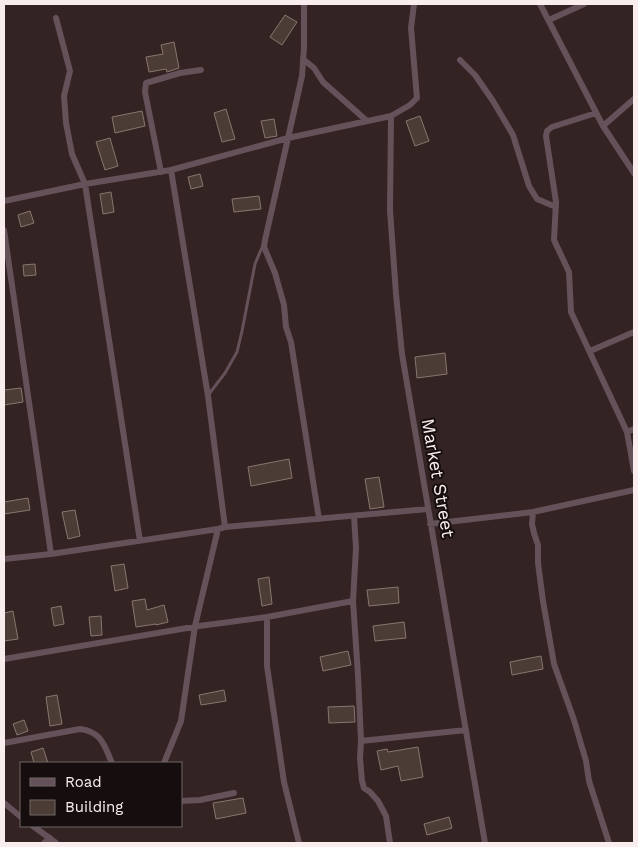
<svg xmlns="http://www.w3.org/2000/svg" width="638" height="847" font-family="'Work Sans',sans-serif">
<style>
.building{fill:#4b3d35;stroke:#87776e}
.lines{fill:none;stroke-linecap:round;stroke-linejoin:round}
.service{stroke:#64515a;stroke-width:3}
.minor{stroke:#64515a;stroke-width:6}
.labels{text-anchor:middle;stroke-width:4;stroke-linejoin:round;paint-order:stroke}
.street-label{font-size:18px;fill:#f9eeed;stroke:#160e0e}
</style>
<rect width="100%" height="100%" fill="#332323"/>
<path class="building" d="M285,15l12,7 -15,23 -12,-8z
M174,42l5,26 -12,4 -1,-3 -17,3 -3,-15 17,-3 -2,-9z
M226,109l9,30 -13,3 -8,-29z
M142,111l3,15 -30,7 -3,-16z
M420,116l9,25 -14,5 -9,-25z
M274,119l3,17 -12,2 -4,-17z
M110,138l8,28 -13,4 -9,-28z
M200,174l3,12 -12,3 -3,-12z
M111,192l3,20 -11,2 -3,-20z
M259,196l2,13 -27,3 -2,-13z
M30,211l4,12 -13,4 -3,-12z
M35,264l1,11 -12,1 -1,-11z
M445,353l2,21 -30,4 -2,-21z
M21,388l2,14 -19,3v-15z
M289,459l3,19 -41,8 -3,-19z
M379,477l5,30 -14,2 -5,-30z
M28,498l2,12 -26,4v-12z
M75,510l5,26 -12,3 -6,-27z
M124,564l4,24 -13,3 -4,-25z
M269,577l3,27 -10,2 -4,-27z
M398,587l1,16 -30,3 -2,-16z
M145,599l2,11 17,-5 4,17 -12,3v-1l-20,3 -4,-26z
M61,606l3,18 -10,2 -3,-18z
M13,611l5,28 -14,2v-28z
M101,616l1,19 -11,1 -2,-19z
M404,622l2,16 -31,3 -2,-15z
M348,651l3,14 -28,6 -3,-14z
M541,656l2,13 -31,6 -2,-13z
M224,690l2,11 -25,4 -2,-10z
M57,695l5,29 -12,2 -4,-29z
M354,706l1,16 -26,1 -1,-16z
M24,720l4,11 -11,4 -4,-11z
M418,747l5,30 -22,4 -3,-15 -17,4 -4,-19 10,-2 1,3z
M43,748l5,15h-14l-3,-11z
M243,798l3,15 -30,6 -3,-16z
M449,817l3,11 -25,7 -3,-11z"/>
<g class="lines">
<path class="service" d="M209,394l16,-21 12,-21 5,-21 13,-67 8,-19"/>
<path class="minor" d="M304,4v44l-2,28 -37,164 -1,7 11,26 9,32 2,22 5,15 28,177
M540,4l63,122 31,47
M56,18l14,53 -6,25 2,27 6,31 13,30 55,357
M549,20l35,-16
M303,59l11,9 9,14 44,39
M460,60l15,15 18,26 20,34 16,51 8,13 19,8
M596,113l-44,14 -5,4 -1,5 10,66 -2,38 15,32 2,40 56,120 7,39
M391,116l-1,94 6,84 6,60 83,489
M603,126l31,-27
M171,170l37,226 17,131
M161,172l-16,-80 1,-9 34,-10 21,-3
M4,201l81,-17 86,-14 117,-32 103,-22 19,-11 7,-7 -6,-70 3,-24
M4,230l47,324
M590,351l44,-19
M627,432l7,-3
M533,512l-1,12 2,9 4,12v18l5,38 11,63 20,56 12,41 3,20 20,62
M354,516l2,32 -3,53 5,74 3,66 -1,17 2,23 2,7 6,4 8,9 8,15 4,27
M430,524l103,-12 101,-22
M4,559l47,-5 167,-25 7,-2 203,-18
M267,617v49l17,116 15,61
M4,659l195,-33 68,-9 86,-16
M361,741l105,-11
M4,743l76,-14c22,3 24,16 32,34
M164,763l17,-42 14,-95 23,-97
M181,801l19,-1 34,-7
M4,803l17,14
M33,826l23,17
M44,843l6,-5"/>
</g>
<g class="labels">
<g class="street-label">
<text transform="translate(438 478) rotate(80)" y="6">Market Street</text>
</g>
</g>
<rect width="638" height="847" fill="none" stroke="#f9eeed" stroke-width="10"/>
<rect x="20" y="762" width="162" height="65" fill="#160e0e" stroke="#716867"/>
<rect x="30" y="778" width="25" height="8" fill="#64515a" stroke="#716867"/>
<text x="65" y="787" font-size="15" fill="#f9eeed">Road</text>
<rect x="30" y="800" width="25" height="15" fill="#4b3d35" stroke="#716867"/>
<text x="65" y="812" font-size="15" fill="#f9eeed">Building</text>
</svg>
